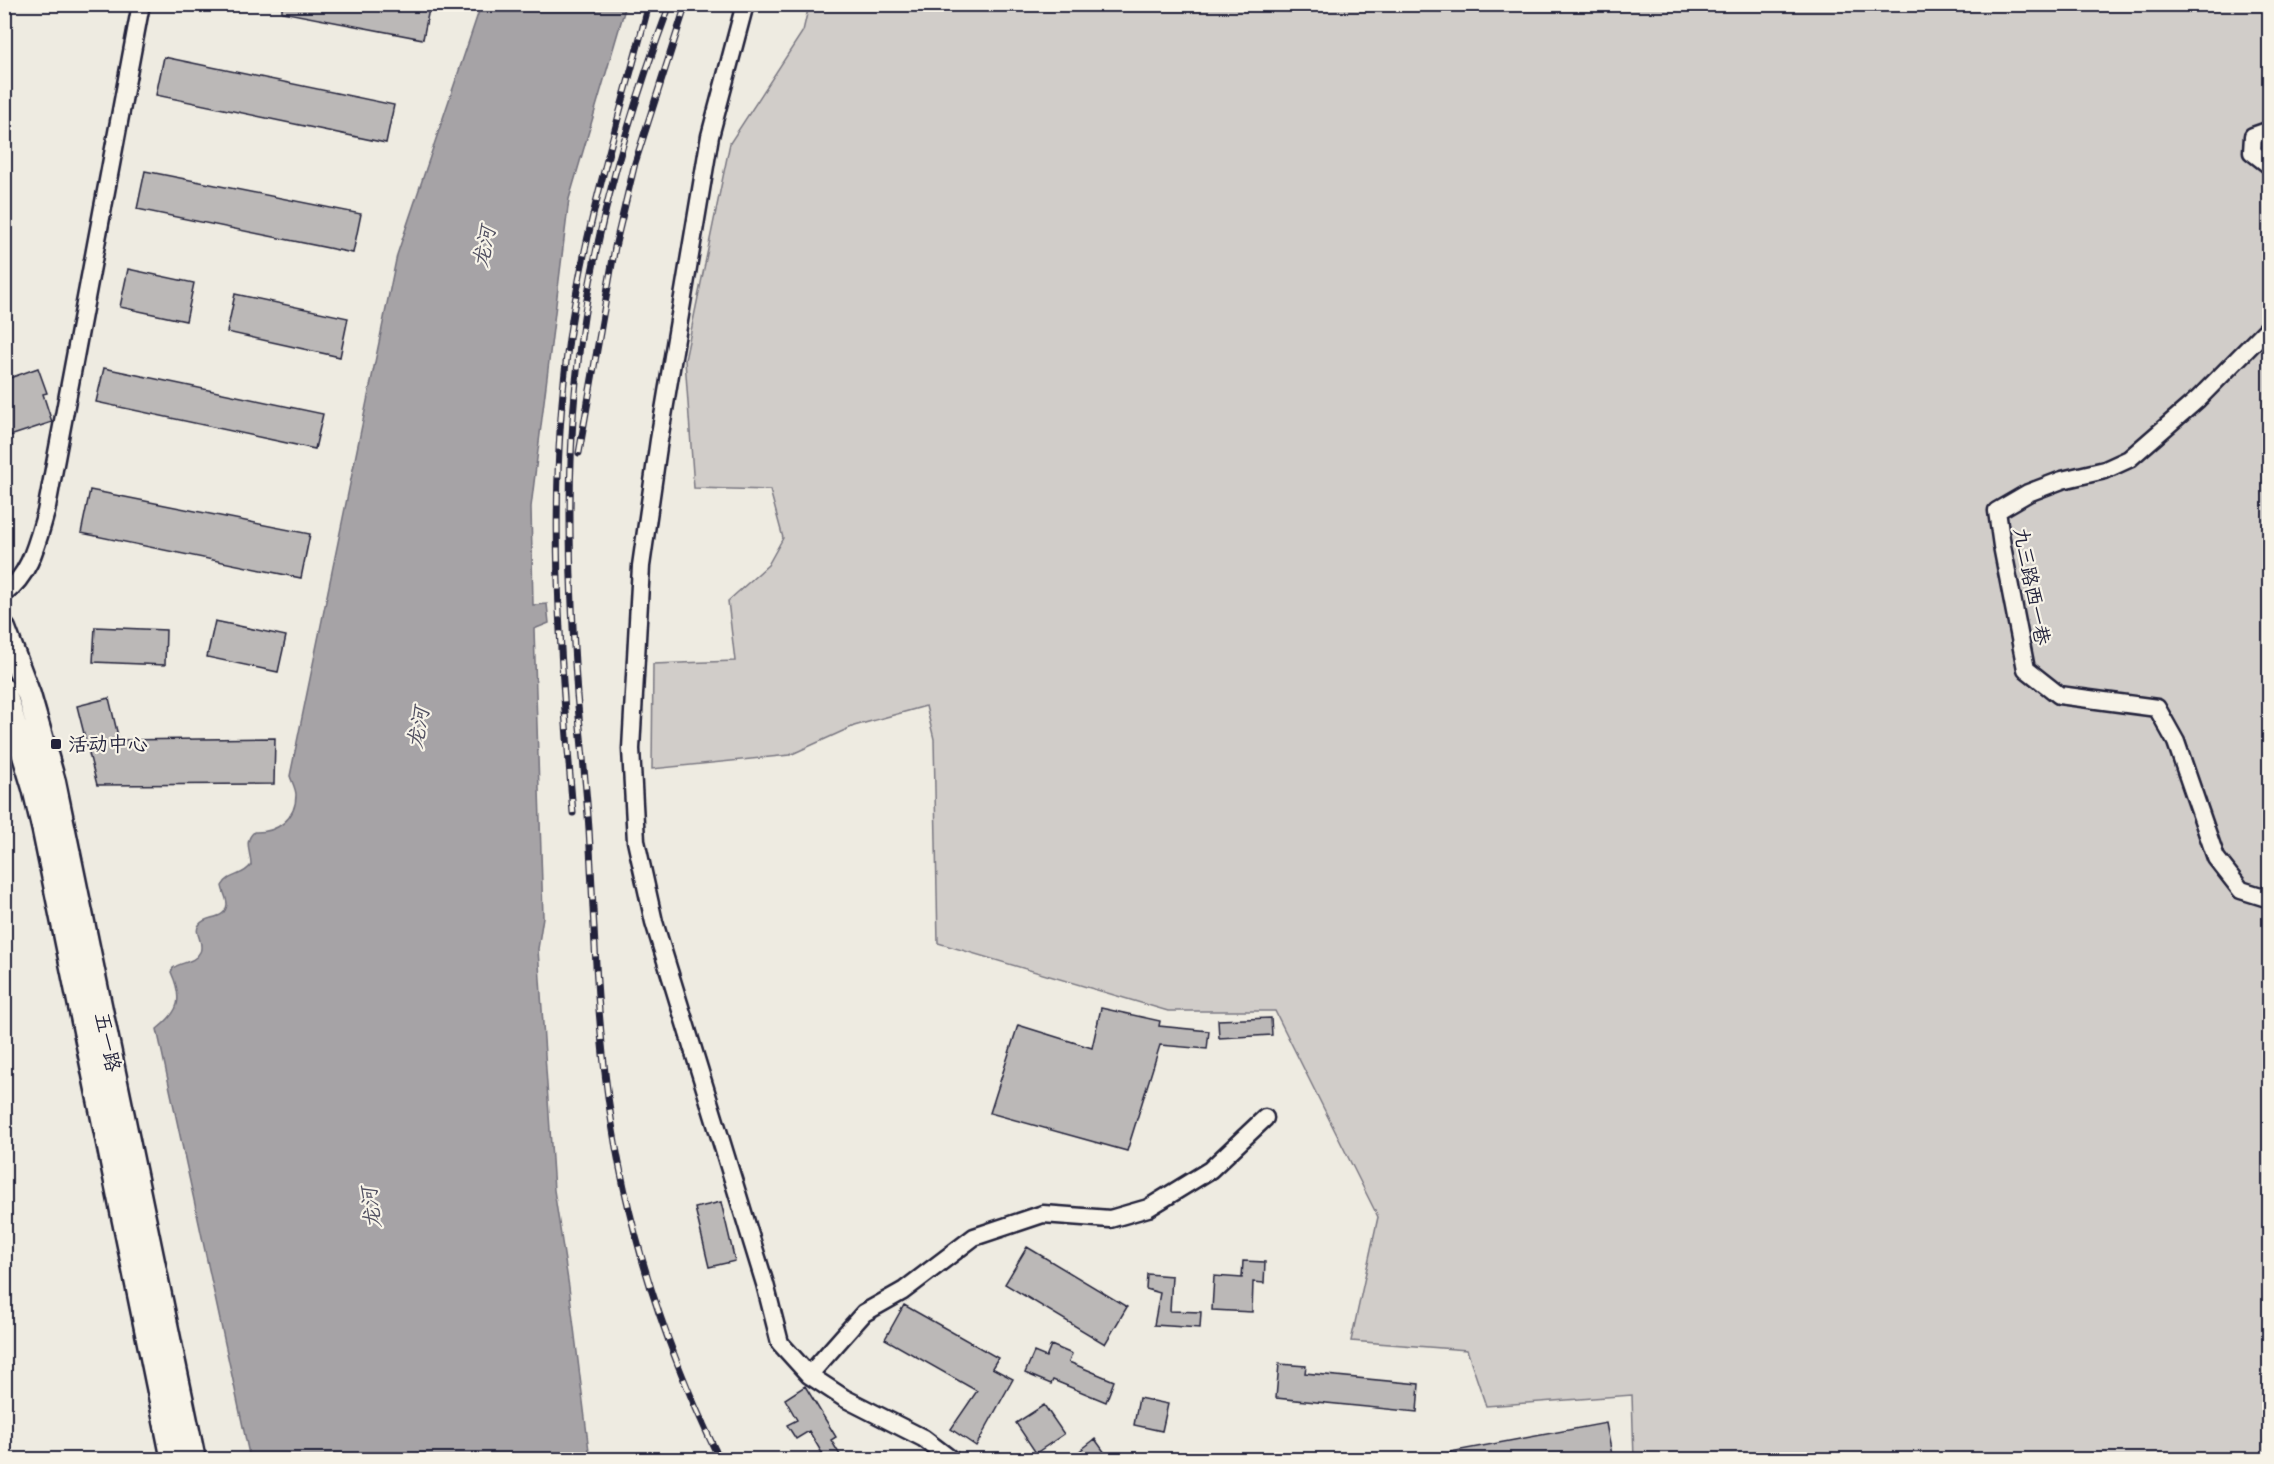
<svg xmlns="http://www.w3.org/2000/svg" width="2274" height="1464" font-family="Pangolin,'LXGW WenKai TC',sans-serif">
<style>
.green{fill:#d1cdc9;stroke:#7a7882;stroke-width:1.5}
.water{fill:#a6a3a6;stroke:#716f7b;stroke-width:1.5}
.building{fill:#bbb8b7;stroke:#22223b;stroke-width:1.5}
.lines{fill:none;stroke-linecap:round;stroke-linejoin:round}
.street-casing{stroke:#22223b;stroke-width:21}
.secondary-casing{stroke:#22223b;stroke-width:27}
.street{stroke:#f7f3e8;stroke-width:16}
.secondary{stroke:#f7f3e8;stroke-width:22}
.rail-casing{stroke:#22223b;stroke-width:7}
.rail{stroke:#f7f3e8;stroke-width:4.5;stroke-dasharray:14;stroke-linecap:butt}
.poi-dot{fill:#22223b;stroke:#f7f3e8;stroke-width:2}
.labels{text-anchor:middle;stroke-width:4.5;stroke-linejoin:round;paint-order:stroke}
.street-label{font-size:20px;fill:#22223b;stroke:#f7f3e8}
.poi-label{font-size:20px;fill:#22223b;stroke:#f7f3e8;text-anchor:start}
.water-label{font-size:21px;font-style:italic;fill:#504f60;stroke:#f7f3e8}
</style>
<rect width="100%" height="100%" fill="#eeebe1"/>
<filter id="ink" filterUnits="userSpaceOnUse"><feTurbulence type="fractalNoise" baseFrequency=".0167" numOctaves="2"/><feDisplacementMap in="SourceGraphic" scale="12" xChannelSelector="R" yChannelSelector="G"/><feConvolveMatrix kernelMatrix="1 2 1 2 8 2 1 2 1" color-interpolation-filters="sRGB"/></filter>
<g filter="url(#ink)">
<path class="green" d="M809,5h1460v1454h-635l-2,-64 -146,11 -19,-56 -116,-9 27,-124 -103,-206h-107l-230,-68 -4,-204 -8,-33 -72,20 -64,29 -138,14 1,-105 82,-3 -7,-60 40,-36 15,-27 -13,-48 -76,-2 -9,-128 45,-217 73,-112z"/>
<path class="water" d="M481,5h145l-57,194 -38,308 2,98 14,-1 2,19 -15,6 9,288 -5,32 16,241 15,97 21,172h-340l-93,-430c23,-18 26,-30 14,-57l2,-4c9,-7 21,-4 27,-16 5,-10 -7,-19 -1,-27 7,-11 26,-3 28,-21 0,-5 -4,-12 -5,-18 7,-13 21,-9 29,-21 0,-13 -8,-23 3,-33 23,1 42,-13 42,-37 0,-6 -4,-13 -6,-19l107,-521z"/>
<path class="building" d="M282,4h148l-7,35 -141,-27z
M164,57l230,48 -8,38 -230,-48z
M145,171l216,43 -8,39 -216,-44z
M128,269l66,14 -8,38 -66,-14z
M235,294l113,24 -8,39 -113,-25z
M38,368l9,25 -4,1 9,28 -48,16v-58z
M104,368l219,46 -8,35 -219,-47z
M90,490l220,44 -9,44 -220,-45z
M215,621l71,15 -8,36 -71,-15z
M95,627l71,3 -1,35 -72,-3z
M109,698l10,42 156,-2 -1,46 -177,1 -20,-79z
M1101,1008l59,13 -1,5 50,5 -2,18 -47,-4 -33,106 -137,-38 28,-88 74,23z
M1271,1018l1,17 -53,3 -1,-18z
M721,1202l14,59 -26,6 -14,-59z
M1027,1247l100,60 -22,37 -100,-60z
M1243,1261l22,1 -1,21 -11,-1 -1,30 -40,-2 2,-34 28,2z
M1147,1274l25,2 -2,35 31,1 -1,16 -46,-3 6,-32 -14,-4z
M904,1305l94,53 -6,10 21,11 -37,67 -25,-17 26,-38 -92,-52z
M1051,1345l21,9 -3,8 45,19 -8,21 -53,-22 -2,4 -26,-11 9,-21 12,5z
M1279,1364l27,2 -1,7 114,11 -2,28 -141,-14z
M805,1386l31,51 -5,3 12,20h-17l-17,-29 -13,8 -9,-14 10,-5 -12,-21z
M1139,1398l29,6 -6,27 -28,-6z
M1044,1405l20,29 -28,19 -20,-30z
M1606,1423l6,32 -22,5h-139l-1,-8z
M1095,1439l15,21h-42z"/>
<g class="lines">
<g class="street-casing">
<path id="street" d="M745,4l-35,132 -51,304 -18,126 -10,183 5,92 18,81 111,362 15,59 29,32 35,23 79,40 29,22
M2270,130l-17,6 -1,16 18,14
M2270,326l-72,73 -69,60 -24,11 -43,10 -34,13 -31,18 5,35 24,123 33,26 98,13 19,34 40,116 25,32 29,9
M4,594c27,-20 33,-52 42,-82l95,-508
M809,1375l55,-62 39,-22 71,-54 69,-23 67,5 38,-11 62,-38 55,-52"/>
</g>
<g class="secondary-casing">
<path id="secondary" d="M4,629l25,66 25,87 140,678
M4,690l30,98 10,43 129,629"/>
</g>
<use href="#street" class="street"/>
<use href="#secondary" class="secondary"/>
<g class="rail-casing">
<path id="rail" d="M670,4c-45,120 -82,249 -94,377 -10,104 -6,210 1,314 4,44 9,89 12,134 5,89 7,179 19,268 17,126 56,249 112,363
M579,453l36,-206 20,-84 51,-159
M573,813c-13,-160 -26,-314 -4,-474 16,-114 51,-224 80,-335"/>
</g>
<use href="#rail" class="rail"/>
</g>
</g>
<rect class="poi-dot" x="50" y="738" width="12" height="12" rx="3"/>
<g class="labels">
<g class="street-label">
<text transform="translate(2032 586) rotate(79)" y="7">九三路西一巷</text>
<text transform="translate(108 1042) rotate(78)" y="7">五一路</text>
</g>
<g class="poi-label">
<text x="68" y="751">活动中心</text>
</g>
<g class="water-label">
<text transform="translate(484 247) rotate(-78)" y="7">龙河</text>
<text transform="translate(418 728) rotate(-80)" y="7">龙河</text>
<text transform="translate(371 1208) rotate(-97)" y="7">龙河</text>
</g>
</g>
<rect width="2274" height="1464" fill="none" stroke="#f7f3e8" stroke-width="24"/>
<rect x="12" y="12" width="2250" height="1440" fill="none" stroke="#22223b" stroke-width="2" filter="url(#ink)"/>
</svg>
